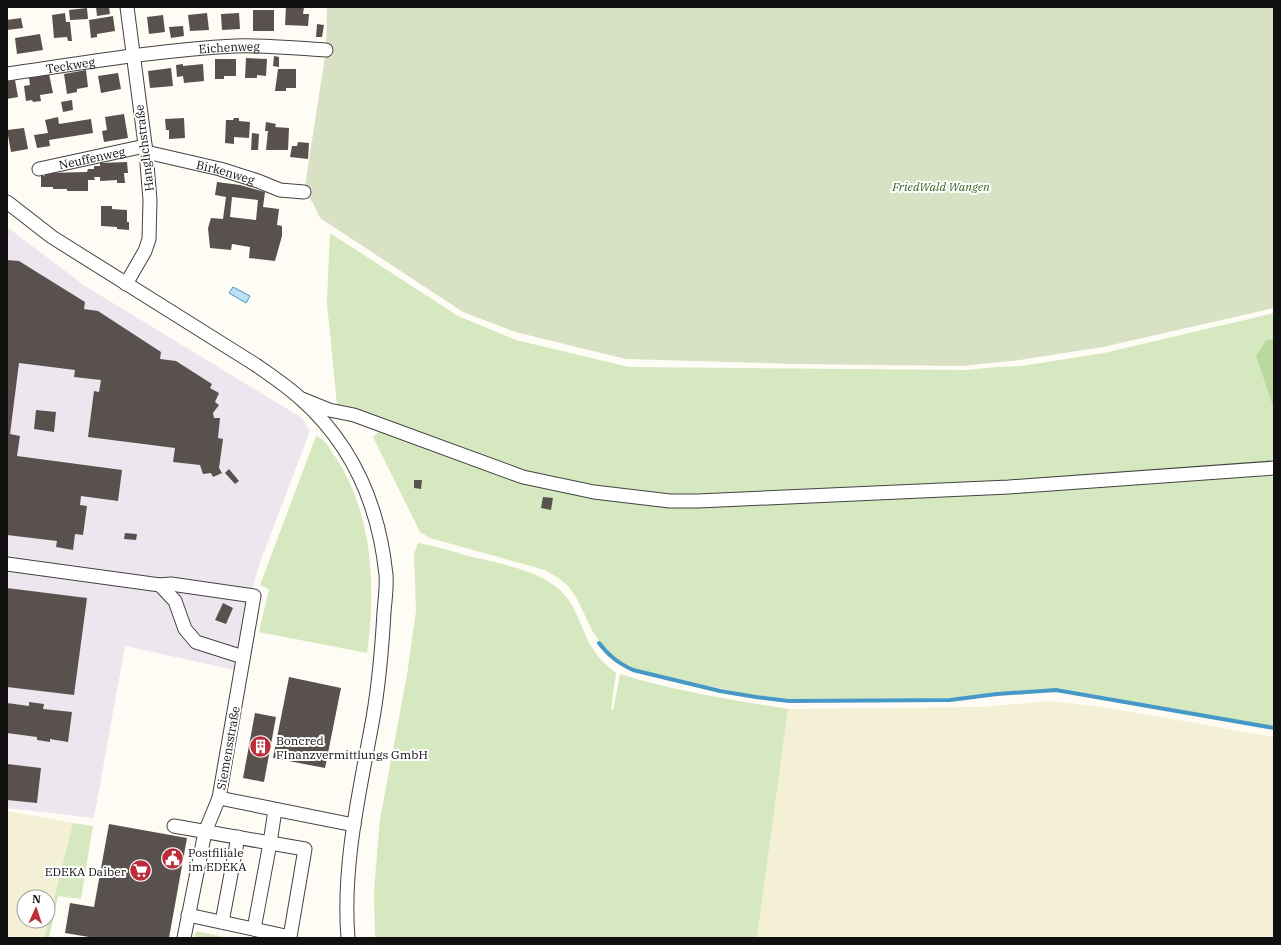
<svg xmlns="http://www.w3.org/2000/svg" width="1281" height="945" viewBox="0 0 1281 945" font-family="'IBM Plex Serif',serif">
<rect width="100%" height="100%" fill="#fefcf4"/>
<path fill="#ede6ee" d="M7 227 85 286 302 418 310 431 259 565 252 589 239 671 125 646 94 818 7 808Z"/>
<g fill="#f4f0d5" fill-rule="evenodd">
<path d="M1050 701 1105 707 1274 737V938H757L788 709 981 707Z"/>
<path d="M7 811 73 823 44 938H7ZM24 897H48V921H24Z"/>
</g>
<g fill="#d6e8bf">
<path d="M330 233 458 316 516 340 629 367 965 370 997 367 1022 366 1104 353 1274 313V339L1266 340 1256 356 1274 410V463L975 483 668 496 566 482 527 472 354 409 337 405 327 303Z"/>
<path d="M379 431 531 484 666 504 1274 472V727L1058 688 1004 692 950 698 789 699 754 695 663 677 632 668 609 655 593 632 576 597 569 587 560 579 545 570 430 538 420 532 373 437Z"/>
<path d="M316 436C326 439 330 450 336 458 373 514 376 589 367 653L259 632 269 589 260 585Z"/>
<path d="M418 543C435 546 452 551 468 556 498 563 548 571 567 598 579 613 582 633 593 649 599 659 607 666 616 673L611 709 613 711 620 674C675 691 732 700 788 709L757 938H375L374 890 380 819 407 675 416 611 414 554Z"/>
<path d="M73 823 93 826 81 899 58 896 49 938H44Z"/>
<path d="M196 931 229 938H194Z"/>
</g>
<path fill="#bbd89f" d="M1274 339V410L1256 356 1266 340Z"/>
<path fill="#d9e1c5" d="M327 7H1274V308L1103 347 1020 360 962 366 794 364 626 359 515 332 463 312 320 218 313 203 304 192 326 50Z"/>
<path fill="#bbe1f3" stroke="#4698c7" d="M233 287 250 296 246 303 229 293Z"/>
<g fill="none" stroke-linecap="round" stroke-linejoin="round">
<path stroke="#4698c7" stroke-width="4" d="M599 643C609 656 618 663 633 670L720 691 756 697 789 701 950 700 997 694 1056 690 1274 728"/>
</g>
<g fill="#59514d" fill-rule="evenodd">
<path d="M96 7H109L110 14 97 16Z"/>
<path d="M286 7H304L303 14H309L308 26 285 25Z"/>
<path d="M87 8 88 19 70 20 69 10Z"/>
<rect x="253" y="10" width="21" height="21"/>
<path d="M65 13 66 22H70L72 41H68L67 37 54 38 52 15Z"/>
<path d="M207 13 209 30 190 31 188 15Z"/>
<path d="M239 13 240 29 222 30 221 14Z"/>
<path d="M163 15 165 32 149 34 147 17Z"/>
<path d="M113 16 115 31 97 34V37L91 38 89 20Z"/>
<path d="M21 18 23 28 7 30V20Z"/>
<path d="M317 24 324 25 322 37H316Z"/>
<path d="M183 26 184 36 171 38 169 27Z"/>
<path d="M40 34 43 50 17 54 15 38Z"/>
<path d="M274 56 279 57V67L273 66Z"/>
<path d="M246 58 267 59 266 76 257 75V78H245Z"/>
<path d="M215 59H236V76H224V79H215Z"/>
<path d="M183 64V66L203 64 204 81 184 83 183 76 177 77 176 65Z"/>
<path d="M171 68 173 86 150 88 148 71Z"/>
<path d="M278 69H296V88H286V91H275Z"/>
<path d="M86 70 88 87 77 89V92L67 94 64 74Z"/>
<path d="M118 73 121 89 101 93 98 76Z"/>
<path d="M49 74 53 93 40 95 41 101 33 102 32 100 26 101 24 86 30 85 29 78Z"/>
<path d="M15 80 18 97 7 99V81Z"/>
<path d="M72 100 73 110 63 112 61 102Z"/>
<path d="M124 114 128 138 104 142 102 131 107 130 105 117Z"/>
<path d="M58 117 59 124 91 119 93 133 49 140 50 146 37 148 34 135 48 133 45 120Z"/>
<path d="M184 118 185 138 169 139V130H166L165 119Z"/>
<path d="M234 118H239V121L250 122 249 138 234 137V144L225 143 226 120H233Z"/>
<path d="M266 122 276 124 275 127 289 128 288 150H266L268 131H265Z"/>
<path d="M24 128 28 149 11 152 7 130Z"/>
<path d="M252 133 259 134 258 150H251Z"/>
<path d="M298 142 309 143 308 159 290 157 292 146H297Z"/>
<path d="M127 162 128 173H124L125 183H117V180L100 181V177H94L95 180H88V191H67V189H53V187H41V176H45V173L87 172 88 169H94V166H100V163Z"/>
<path d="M217 182 240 185 265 192 263 207 279 209 277 225 282 226V236L275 261 249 258 250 247 232 244 231 250 210 248 208 228 211 218 223 219 226 197 215 195ZM232 197 258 200 256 220 230 217Z"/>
<path d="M101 206H112V209L127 210V222H129V230L117 229V227L101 226Z"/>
<path d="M7 260 19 261 85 302 84 309 98 311 161 352 160 359 176 361 212 384 210 388 219 393 215 402 219 405 213 413 214 418H220L218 438 223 439 219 468 222 473 213 477 211 473 203 474 200 465 173 462 175 448 88 437 94 391 99 392 101 380 74 377 75 370 19 363 10 434 20 436 17 456 122 470 118 501 81 496 80 505 87 506 83 535 75 534 73 550 56 547 57 541 7 535Z"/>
<path d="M36 410 56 412 54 432 34 429Z"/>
<path d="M229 469 239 481 235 484 225 473Z"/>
<path d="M414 480H422L421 489 414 488Z"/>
<path d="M543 497 553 498 551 510 541 508Z"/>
<path d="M125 533 137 534 136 540 124 539Z"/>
<path d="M7 588 87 598 74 695 7 687Z"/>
<path d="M223 603 233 608 226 624 215 620Z"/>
<path d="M289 677 341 688 325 768 273 758Z"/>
<path d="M29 702 44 704 43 709 72 712 68 742 50 739V742L37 740V737L7 733V703L29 706Z"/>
<path d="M255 713 276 717 264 782 243 778Z"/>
<path d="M7 764 41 768 37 803 7 800Z"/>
<path d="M109 824 187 838 169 938H95L65 933 70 903 94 907Z"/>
</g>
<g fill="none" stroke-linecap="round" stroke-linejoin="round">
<defs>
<g id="minor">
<path id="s1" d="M7 74C83 63 159 50 235 46 265 45 296 48 326 50"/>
<path id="s2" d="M146 152 220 169 258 181 280 190 304 192"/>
<path id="s3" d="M39 169 145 146"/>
<path d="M7 202 52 237 256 365C272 376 287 386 301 399 353 445 379 507 386 575 387 587 385 600 384 612 382 648 379 683 373 718 360 790 342 865 348 938"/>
<path d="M126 284 145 251 149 239 150 200 146 152 127 7"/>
<path d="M302 399 329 410 354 415 523 477 594 492 670 501H698L1009 487 1274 468"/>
<path d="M7 564 160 585 171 584 254 596 219 798 354 825"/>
<path d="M160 585 175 601 185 629 196 642 243 657"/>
<path d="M174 826 270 843 254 929"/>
<path d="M188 915 290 937 305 849 270 843 275 810"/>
<path d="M222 922 238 837"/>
<path d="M184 938 205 832 219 798"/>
</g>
</defs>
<use href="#minor" stroke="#434343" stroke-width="15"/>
<use href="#minor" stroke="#fff" stroke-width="13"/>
</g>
<defs>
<symbol id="building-disc" viewBox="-11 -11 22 22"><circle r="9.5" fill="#ba2e3a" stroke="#fff"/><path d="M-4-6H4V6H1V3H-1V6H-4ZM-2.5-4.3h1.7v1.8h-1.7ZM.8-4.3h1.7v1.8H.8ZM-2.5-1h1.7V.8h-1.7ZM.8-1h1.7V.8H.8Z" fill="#fff"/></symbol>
<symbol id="civic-disc" viewBox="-11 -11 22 22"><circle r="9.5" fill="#ba2e3a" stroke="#fff"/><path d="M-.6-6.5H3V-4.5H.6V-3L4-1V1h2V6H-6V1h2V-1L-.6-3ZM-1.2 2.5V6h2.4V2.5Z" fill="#fff"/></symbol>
<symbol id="supermarket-disc" viewBox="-11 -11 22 22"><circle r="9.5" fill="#ba2e3a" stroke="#fff"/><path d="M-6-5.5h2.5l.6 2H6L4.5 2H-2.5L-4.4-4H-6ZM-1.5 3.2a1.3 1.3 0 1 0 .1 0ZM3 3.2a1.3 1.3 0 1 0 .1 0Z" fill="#fff"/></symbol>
</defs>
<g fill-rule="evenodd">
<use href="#building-disc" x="248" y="734" width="25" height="25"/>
<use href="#civic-disc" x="160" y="846" width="25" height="25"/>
<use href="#supermarket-disc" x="128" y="858" width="25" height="25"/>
</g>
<g text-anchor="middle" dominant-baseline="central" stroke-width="4" stroke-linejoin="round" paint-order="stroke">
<g font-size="12" fill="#101010" stroke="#fff">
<text stroke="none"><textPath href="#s1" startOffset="224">Eichenweg</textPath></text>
<text stroke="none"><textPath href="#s1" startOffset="64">Teckweg</textPath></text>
<text transform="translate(144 148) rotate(-97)">Hanglichstraße</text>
<text stroke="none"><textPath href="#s3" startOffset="54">Neuffenweg</textPath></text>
<text stroke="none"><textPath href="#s2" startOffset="82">Birkenweg</textPath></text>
<text transform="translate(228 748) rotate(-80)">Siemensstraße</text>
</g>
<g font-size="12" font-style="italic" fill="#336623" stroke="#fff">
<text x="941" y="186">FriedWald Wangen</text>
</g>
<g font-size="12" fill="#101010" stroke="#fff" text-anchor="start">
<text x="276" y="740">Boncred<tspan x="276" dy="14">FInanzvermittlungs GmbH</tspan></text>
<text x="188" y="852">Postfiliale<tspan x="188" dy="14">im EDEKA</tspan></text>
<text x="126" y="871" text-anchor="end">EDEKA Daiber</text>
</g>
</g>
<rect width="1281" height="945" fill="none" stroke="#101010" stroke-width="16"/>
<g transform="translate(36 909) rotate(3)"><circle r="19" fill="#ffffff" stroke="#9f9f9f"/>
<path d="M0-3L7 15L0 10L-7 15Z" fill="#ba2e3a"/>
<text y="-6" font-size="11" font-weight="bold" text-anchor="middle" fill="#101010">N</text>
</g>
</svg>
